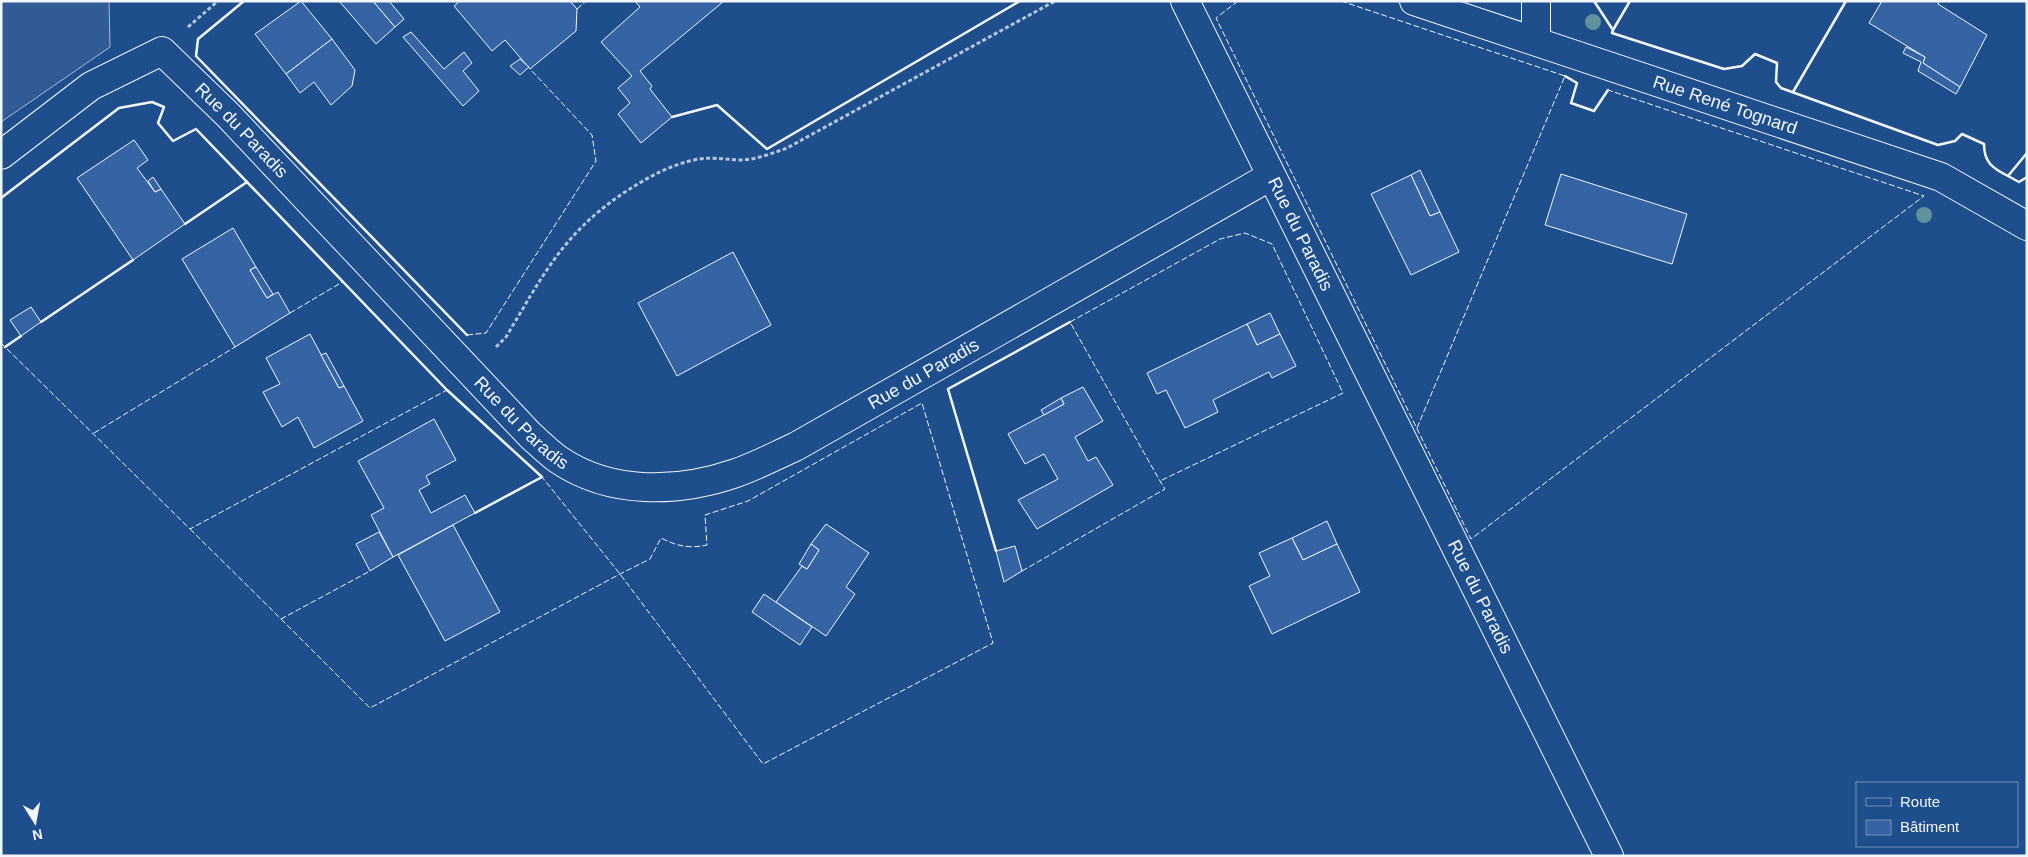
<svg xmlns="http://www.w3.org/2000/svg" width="2028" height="857" viewBox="0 0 2028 857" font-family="Helvetica,sans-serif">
<rect width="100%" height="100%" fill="#1f4e8c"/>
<path fill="#305b95" stroke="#a8bbd7" d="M1 1H109L110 47 1 122Z"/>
<g fill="#3563a3" stroke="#f2f6ff">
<path d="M301 1 332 39 286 74 255 34Z"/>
<path d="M339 1H373L395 27 376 44Z"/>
<path d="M373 1H389L404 19 395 27Z"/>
<path d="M460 1H570L577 9 576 31 530 69 505 40 492 51 454 6Z"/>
<path d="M635 1H724L640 71 652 86 650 89 672 117 641 143 618 114 630 103 618 88 632 76 601 42 640 7Z"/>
<path d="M1882 1H1939L1938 4 1987 35 1960 87 1923 63 1925 57 1869 23Z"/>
<path d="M411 32 444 69 464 52 472 63 463 71 479 91 463 106 403 37Z"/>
<path d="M332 39 355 70 352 86 331 105 314 82 300 93 286 74Z"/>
<path d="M1906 47 1925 57 1923 63 1960 87 1956 94 1918 71 1921 62 1903 53Z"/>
<path d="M520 59 529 67 520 75 510 66Z"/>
<path d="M134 140 148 160 137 168 155 192 161 189 185 224 133 260 77 178Z"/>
<path d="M1420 170 1440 212 1430 216 1411 175Z"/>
<path d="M1561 174 1687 214 1672 264 1545 225Z"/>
<path d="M1411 175 1430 216 1440 212 1459 252 1411 275 1371 194Z"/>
<path d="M153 177 161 189 155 192 148 181Z"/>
<path d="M233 228 256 267 250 270 267 298 278 292 290 313 235 347 182 259Z"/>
<path d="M733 252 771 325 677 376 638 303Z"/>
<path d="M256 267 273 294 267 298 250 270Z"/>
<path d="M31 307 41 322 21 336 10 320Z"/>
<path d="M1270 313 1280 334 1257 345 1247 324Z"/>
<path d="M1247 324 1257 345 1280 334 1296 366 1272 378 1269 372 1213 400 1218 412 1185 428 1166 390 1157 394 1147 373Z"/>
<path d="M310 334 339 388 344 386 363 421 314 448 298 417 282 427 263 392 280 384 266 358Z"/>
<path d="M326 353 344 386 339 388 321 355Z"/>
<path d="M1083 387 1103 421 1075 437 1088 461 1096 457 1113 485 1037 529 1018 500 1058 479 1044 454 1025 464 1008 434 1064 404 1061 398Z"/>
<path d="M1061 398 1064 404 1044 415 1041 410Z"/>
<path d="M434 419 456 460 426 476 430 484 419 490 431 513 465 495 475 513 393 557 371 515 384 508 358 461Z"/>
<path d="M1327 521 1337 544 1303 560 1292 538Z"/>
<path d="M826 524 869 553 846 587 855 594 826 636 776 602 802 566 807 569 819 550 811 544Z"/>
<path d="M453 525 500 612 445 641 398 555Z"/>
<path d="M379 532 393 557 370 571 356 544Z"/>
<path d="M1292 538 1303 560 1337 544 1360 592 1272 634 1249 586 1270 576 1259 553Z"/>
<path d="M811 544 819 550 807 569 799 564Z"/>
<path d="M1015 546 1022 571 1004 582 996 551Z"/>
<path d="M764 594 812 627 800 645 752 612Z"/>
</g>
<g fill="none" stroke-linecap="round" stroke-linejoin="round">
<defs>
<g id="street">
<path id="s1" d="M1185 1 1609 856"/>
<path id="s2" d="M1414 1 1941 177 2027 226"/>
<path d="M1536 1V40"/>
<path id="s3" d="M1 155 91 86 162 51 228 115 530 435C539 443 549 453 559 460 611 495 678 493 736 473 756 466 775 456 795 447L1271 176"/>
</g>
</defs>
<use href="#street" stroke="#f2f6ff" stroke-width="30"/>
<g stroke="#b3c4dc" stroke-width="3" stroke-dasharray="4 2.5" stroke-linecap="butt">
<path d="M188 27 218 1"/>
<path d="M496 347 506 337C542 277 562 235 622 194 645 179 667 166 694 160 710 156 726 160 743 160 758 159 773 153 787 148L1055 1"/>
</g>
<use href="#street" stroke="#1f4e8c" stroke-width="28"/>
<g stroke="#f2f6ff" stroke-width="1" stroke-dasharray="6 2.5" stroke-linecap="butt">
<path d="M1238 1 1216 18 1471 539 1924 196 1608 90"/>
<path d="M1341 1 1565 76 1417 428"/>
<path d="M577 9 586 1"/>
<path d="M290 313 344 281"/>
<path d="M467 335 486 333 596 161 592 135 530 69"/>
<path d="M1 343 190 529 447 390"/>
<path d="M94 433 235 347"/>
<path d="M190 529 281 619 370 571"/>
<path d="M1022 571 1165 489 1160 481 1070 322 1220 239 1245 233 1272 244 1343 393 1160 481"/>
<path d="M281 619 370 708 620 574 650 559 661 538C677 546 689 549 707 545L705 515 748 501 922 403 993 643 763 764 620 574 542 477"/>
</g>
<g stroke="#f2f6ff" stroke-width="2.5">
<path d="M244 1 198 39 196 56 467 335"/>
<path d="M1594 1 1613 30 1612 33 1724 69 1742 66 1755 54 1777 63 1776 82 1781 88 1938 145 1955 141 1962 134 1984 144C1984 162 1992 168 2008 176L2027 153"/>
<path d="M1613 30 1630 1"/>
<path d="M1565 76 1577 83 1571 103 1594 111 1608 90"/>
<path d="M1793 92 1846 1"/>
<path d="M672 117 717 105 767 149 1020 1"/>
<path d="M2008 176 2019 182 2027 177"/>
<path d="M1 198 119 108 152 102 164 107 158 123 173 141 196 129 447 390 542 477 475 513"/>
<path d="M185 224 247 182"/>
<path d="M41 322 133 260"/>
<path d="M5 347 21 336"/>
<path d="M996 551 948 389 1070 322"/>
</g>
</g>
<g fill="#61919a">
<circle cx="1593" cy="22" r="8"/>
<circle cx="1924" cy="215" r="8"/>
</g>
<g text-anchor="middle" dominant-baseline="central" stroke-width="4" stroke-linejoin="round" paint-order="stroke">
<g font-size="18" fill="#f2f6ff" stroke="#1f4e8c">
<text stroke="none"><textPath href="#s2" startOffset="328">Rue René Tognard</textPath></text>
<text stroke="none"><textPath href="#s3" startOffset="305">Rue du Paradis</textPath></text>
<text stroke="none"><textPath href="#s1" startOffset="260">Rue du Paradis</textPath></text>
<text stroke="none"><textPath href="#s3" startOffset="1159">Rue du Paradis</textPath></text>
<text stroke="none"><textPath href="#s3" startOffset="710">Rue du Paradis</textPath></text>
<text stroke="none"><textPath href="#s1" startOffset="665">Rue du Paradis</textPath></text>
</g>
</g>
<rect width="2028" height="857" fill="none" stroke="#f2f6ff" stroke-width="5"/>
<rect x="1856" y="782" width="162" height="65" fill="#1f4e8c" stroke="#7391ba"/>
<rect x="1866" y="798" width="25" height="8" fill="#1f4e8c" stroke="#7391ba"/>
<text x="1900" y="807" font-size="15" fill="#f2f6ff">Route</text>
<rect x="1866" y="820" width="25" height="15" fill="#3563a3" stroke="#7391ba"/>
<text x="1900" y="832" font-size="15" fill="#f2f6ff">Bâtiment</text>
<g transform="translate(35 822) rotate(169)" stroke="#1f4e8c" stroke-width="4" paint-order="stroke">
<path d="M0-4L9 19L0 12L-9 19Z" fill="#f2f6ff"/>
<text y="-8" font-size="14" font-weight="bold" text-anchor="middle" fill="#f2f6ff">N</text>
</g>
</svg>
